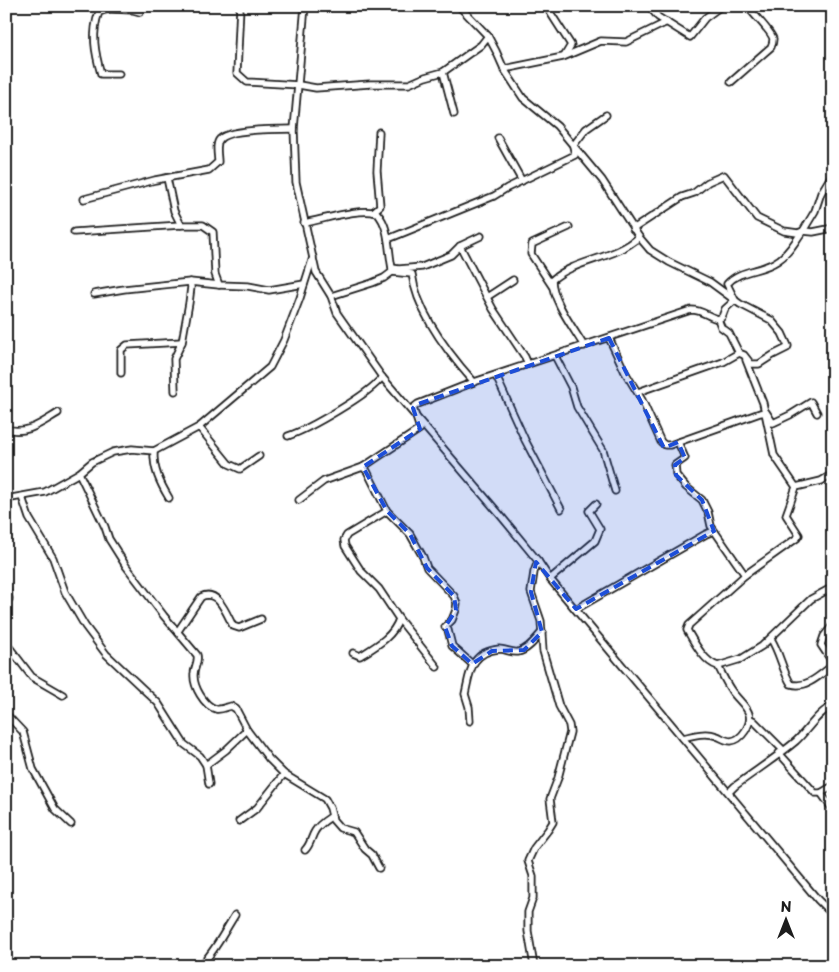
<svg xmlns="http://www.w3.org/2000/svg" width="839" height="972" viewBox="0 0 839 972" font-family="'Playpen Sans',sans-serif">
<rect width="100%" height="100%" fill="#fff"/>
<filter id="ink" filterUnits="userSpaceOnUse"><feTurbulence type="fractalNoise" baseFrequency=".02" numOctaves="2"/><feDisplacementMap in="SourceGraphic" scale="10" xChannelSelector="R" yChannelSelector="G"/><feConvolveMatrix kernelMatrix="1 2 1 2 8 2 1 2 1" color-interpolation-filters="sRGB"/></filter>
<g filter="url(#ink)">
<g fill="none" stroke-linecap="round" stroke-linejoin="round">
<defs>
<g id="minor">
<path d="M110 6 109 9 99 12C91 33 95 53 101 74H119"/>
<path d="M240 6 237 73 247 82 299 85 316 88 370 84H409L425 77 443 72 481 45 488 36"/>
<path d="M305 6 294 129 296 182 316 272 331 296 337 313 382 377 501 516 538 561 550 579 818 900 833 915"/>
<path d="M459 6 488 36 496 51 504 69 523 98 557 126 602 180 639 237 650 250 669 262 710 282 740 304 771 320 782 333 788 346 787 348 773 355 759 364H751L744 355 739 353 729 333 721 327 718 319"/>
<path d="M546 6 571 45 565 55"/>
<path d="M649 6 658 17 690 37 705 18 721 6"/>
<path d="M109 9 133 10 140 12"/>
<path d="M504 69 563 57 601 41 626 42 667 22"/>
<path d="M443 72 454 114"/>
<path d="M731 82 771 47C772 45 773 42 773 39 772 32 752 13 747 6"/>
<path d="M498 138 522 181"/>
<path d="M167 178 174 211 181 225"/>
<path d="M84 199 155 180 209 170 218 162C218 155 215 144 220 139 229 129 280 129 294 129"/>
<path d="M373 212 380 206 377 171 379 132"/>
<path d="M304 223C322 220 361 207 377 213 390 227 388 250 392 268"/>
<path d="M633 229 682 197 694 193 708 182 724 175 757 218 784 231 798 233 803 231 815 211 821 193 833 173"/>
<path d="M74 232 181 225H203L213 232 215 274 219 285"/>
<path d="M388 239 494 196 507 188 575 155 573 146 586 129 606 115"/>
<path d="M460 246 493 309 525 357 528 364"/>
<path d="M392 272 412 274C417 312 449 354 474 382"/>
<path d="M552 286 531 254 532 244 569 227"/>
<path d="M94 294 124 289 190 282 219 285 248 286 269 290 304 284"/>
<path d="M331 296 372 283 384 278 392 272V268L399 269 422 267 451 255 460 246 481 236"/>
<path d="M487 297 513 280"/>
<path d="M734 298 727 284C740 269 761 272 777 261 789 254 795 241 803 231L813 232 833 228"/>
<path d="M718 319 722 317 725 309 735 300"/>
<path d="M609 338 625 372 642 400 661 442 665 445H670L760 413 766 412 773 423 790 415 811 402 817 413"/>
<path d="M584 346C574 329 552 300 552 280 576 259 614 260 639 237"/>
<path d="M555 356 571 387 577 407 603 450 615 491"/>
<path d="M746 360 763 403 774 455 796 487"/>
<path d="M6 372H8"/>
<path d="M121 373V350L127 345 182 342"/>
<path d="M496 376 525 440 561 509"/>
<path d="M175 391 174 359 182 342 189 303 191 287 190 282"/>
<path d="M638 392 723 362 739 353"/>
<path d="M199 427 229 464 240 469 259 456"/>
<path d="M6 429C27 435 41 423 58 413"/>
<path d="M288 436C309 429 370 394 382 377"/>
<path d="M678 442 685 458 675 465 676 475 686 487 702 500 708 512 711 526 745 575"/>
<path d="M154 451C153 469 160 483 169 498"/>
<path d="M363 467 367 471 387 511 410 534 423 557 427 568 454 596 457 603 456 610 452 620 445 627 448 630 452 646 472 664"/>
<path d="M79 473 105 527 109 539 126 566 164 616 197 655C199 662 194 667 194 674 193 686 204 706 216 709 221 710 227 707 231 706L236 709 247 730 269 759 284 774 325 799 330 808 333 820 340 828 354 832 365 849 372 855 379 868"/>
<path d="M796 487 821 481 833 474"/>
<path d="M22 497 29 518 53 558 65 592 85 626 106 654 158 703 184 744 200 756 206 765 209 784"/>
<path d="M6 499 45 492 79 473 92 462 113 452 132 449 154 451 199 427 270 367 284 340 300 298 313 257"/>
<path d="M299 500 324 481 363 467 420 429 413 408 418 404 474 382 691 310C703 310 708 317 718 319"/>
<path d="M550 579 595 541 600 529 589 511 596 504"/>
<path d="M6 584 9 599 6 601"/>
<path d="M576 609 706 534 714 531"/>
<path d="M399 619 437 667"/>
<path d="M833 625 824 636 821 645 833 663"/>
<path d="M178 631 201 597C218 588 227 615 233 626L239 628 261 619"/>
<path d="M771 639C780 653 782 670 791 684 807 689 821 674 833 665"/>
<path d="M6 643 32 677 63 695"/>
<path d="M353 653 360 656C376 646 393 637 399 619L379 589 361 571 345 546 344 540 347 535 387 511"/>
<path d="M718 666 741 659 762 646 811 599 833 587"/>
<path d="M6 714 23 732 33 769 55 809 71 824"/>
<path d="M750 719 753 720 783 750"/>
<path d="M470 721 469 707 465 694C470 673 470 652 499 649 505 649 512 653 518 652 528 650 536 639 542 632"/>
<path d="M683 738C694 735 706 732 717 736 722 738 726 741 731 741 742 740 752 724 749 714 747 706 736 698 731 690 726 683 722 674 718 666 704 662 694 642 687 630L689 625 745 575 797 538 799 535 786 515 796 487"/>
<path d="M779 753 815 793H821L833 786"/>
<path d="M206 765 226 750 247 730"/>
<path d="M729 792 735 786C755 771 777 757 796 741 807 731 820 710 833 706"/>
<path d="M821 793 833 810"/>
<path d="M239 821 257 808 284 774"/>
<path d="M305 850C311 844 311 837 315 831 319 824 326 820 332 816"/>
<path d="M200 966C214 953 224 932 235 915"/>
<path d="M534 966 528 931V912L533 898V876L528 861 534 848 548 830 553 822 550 799 558 778 570 732 569 725 559 706 543 651 541 621 531 592 534 572 538 561"/>
</g>
</defs>
<use href="#minor" stroke="#1c1c1c" stroke-width="9"/>
<use href="#minor" stroke="#fff" stroke-width="5.5"/>
</g>
</g>
<path fill="#1d4ed8" fill-opacity="0.2" stroke="#1d4ed8" stroke-width="4" stroke-dasharray="10 6" stroke-linejoin="round" d="M609 338 664 448 678 442 685 458 675 465 676 475 702 500 714 531 576 609 536 562 531 592 542 632 524 650 492 651 472 664 452 646 445 627 456 610 454 596 427 568 410 534 387 511 363 467 420 429 413 408 418 404Z"/>
<rect width="839" height="972" fill="none" stroke="#fff" stroke-width="25"/>
<rect x="12" y="12" width="814" height="947" fill="none" stroke="#1c1c1c" stroke-width="2" filter="url(#ink)"/>
<g transform="translate(786 920)" stroke="#ffffff" stroke-width="4" paint-order="stroke">
<path d="M0-4L9 19L0 12L-9 19Z" fill="#1c1c1c"/>
<text y="-8" font-size="14" font-weight="bold" text-anchor="middle" fill="#1c1c1c">N</text>
</g>
</svg>
